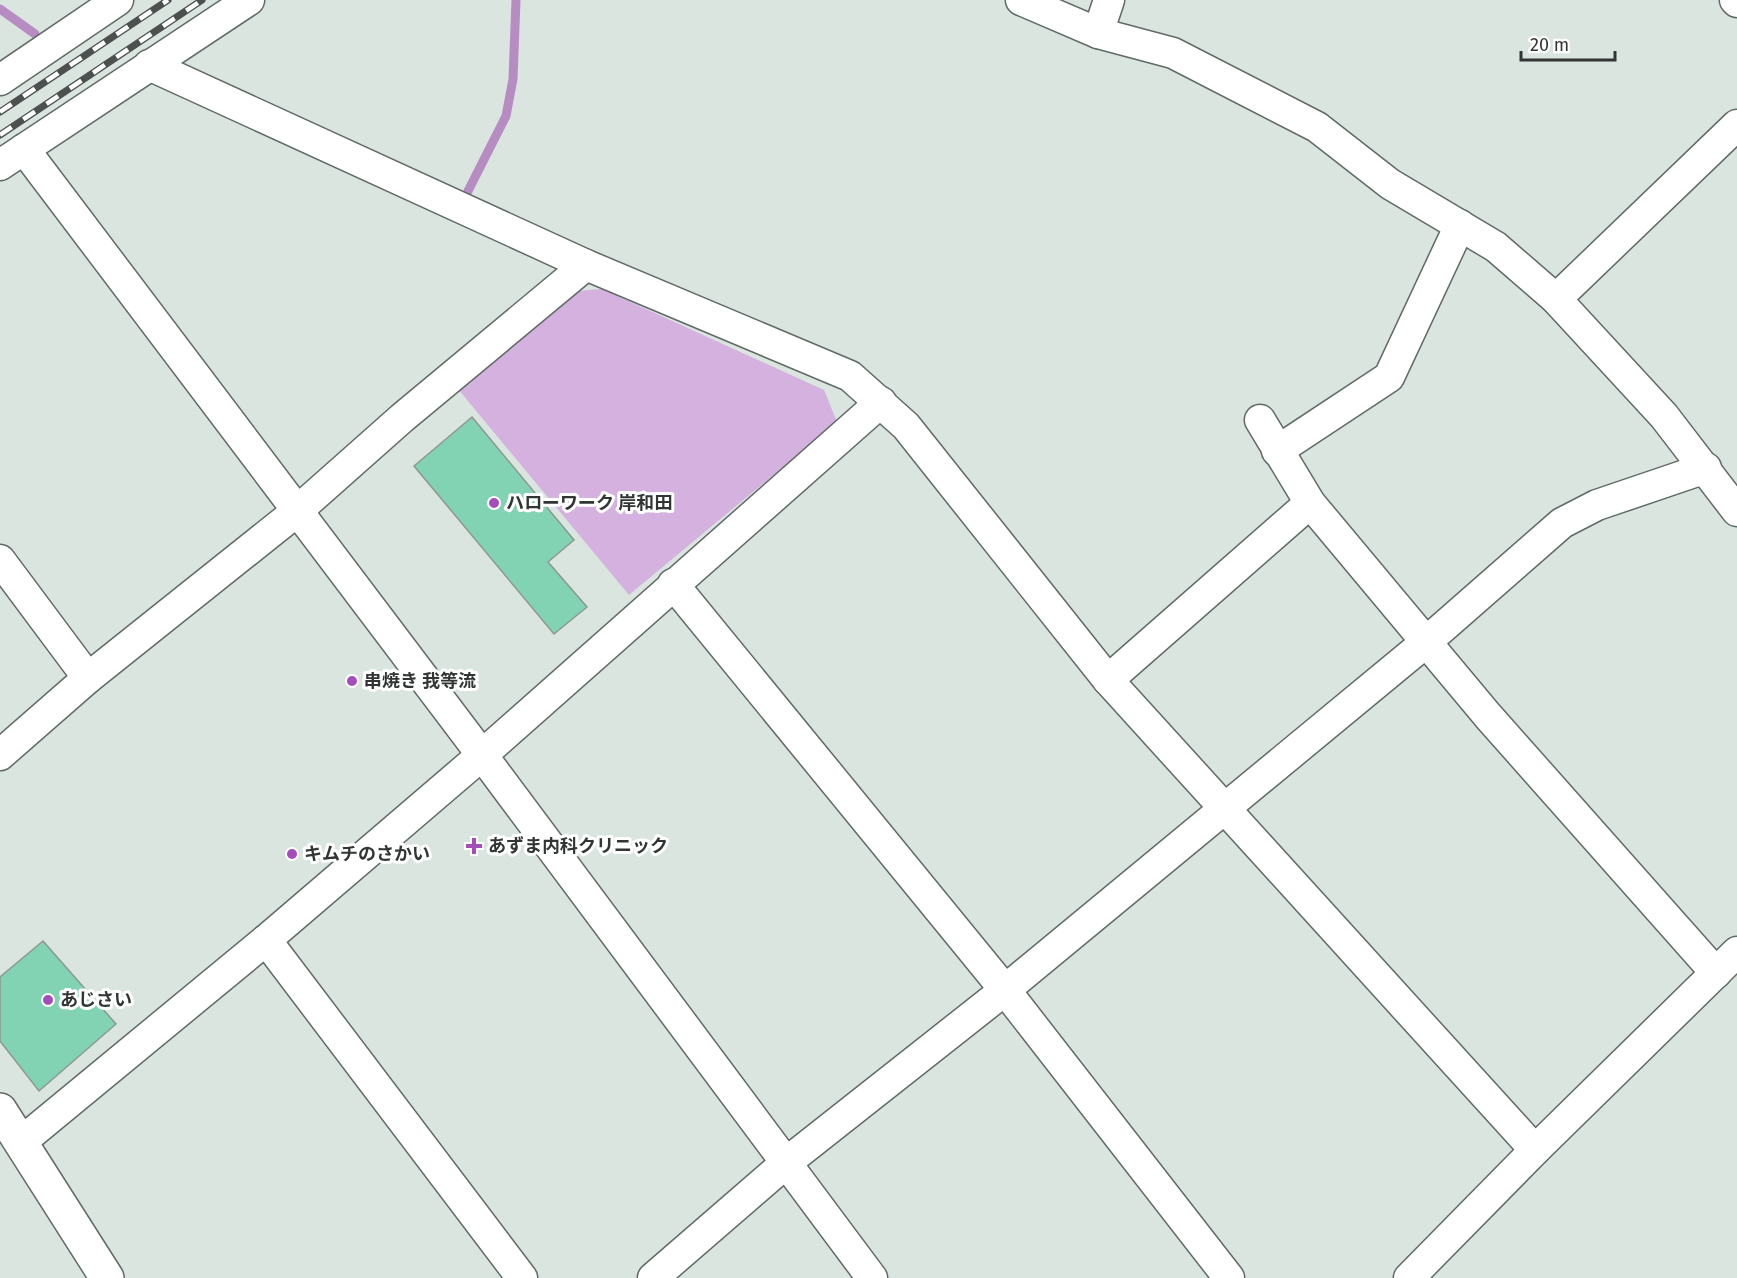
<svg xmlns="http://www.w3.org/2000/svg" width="1737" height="1278" viewBox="0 0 1737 1278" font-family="'Fira Sans','Noto Sans JP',sans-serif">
<rect width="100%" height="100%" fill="#dae5e0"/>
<path fill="#d4b1de" d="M602 289 824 390 837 422 629 595 458 389 576 291Z"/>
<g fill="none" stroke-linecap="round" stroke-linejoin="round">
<g stroke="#b78cc3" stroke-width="9">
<path d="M0 9 35 34"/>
<path d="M468 191 506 116 513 79 516 0"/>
</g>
</g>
<g fill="#81d3b3" stroke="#8d9893" stroke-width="1.5">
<path d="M472 417 574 540 548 562 587 607 554 634 414 466Z"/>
<path d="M43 941 116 1024 39 1091 0 1041V977Z"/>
</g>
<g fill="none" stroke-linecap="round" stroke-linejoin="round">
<defs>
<g id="street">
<path d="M1021 0 1098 33 1173 53 1317 127 1390 184 1496 247 1556 299 1664 416 1737 511"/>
<path d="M1735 0 1737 2"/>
<path d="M1098 33 1109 0"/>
<path d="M149 65 586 265 850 376 906 426 1108 680 1535 1150"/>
<path d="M0 80 118 0"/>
<path d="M24 149 482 755 872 1278"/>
<path d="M0 165 249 0"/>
<path d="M1556 299 1737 125"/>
<path d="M1260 420 1310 503 1488 716 1716 973"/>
<path d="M1277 451 1389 377 1460 225"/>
<path d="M0 560 88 678"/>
<path d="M673 584 1005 990 1229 1278"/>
<path d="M1108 680 1310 503"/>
<path d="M0 755 88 678 296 512 402 418 586 265"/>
<path d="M266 940 522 1278"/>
<path d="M21 1142 266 940 482 755 881 402"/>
<path d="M653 1278 787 1162 1005 990 1425 643 1562 523 1597 505 1706 468"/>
<path d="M1409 1278 1535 1150 1737 952"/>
</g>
<path id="secondary" d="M0 1110 107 1278"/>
</defs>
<use href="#street" stroke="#606a66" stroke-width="33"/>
<use href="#secondary" stroke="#606a66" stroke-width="36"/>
<use href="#street" stroke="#fff" stroke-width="30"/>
<use href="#secondary" stroke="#fff" stroke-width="33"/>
<defs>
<g id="rail">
<path d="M0 112 168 0"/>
<path d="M0 135 202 0"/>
</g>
</defs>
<use href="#rail" stroke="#4c514f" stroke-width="7"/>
<use href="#rail" stroke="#fff" stroke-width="4.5" stroke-dasharray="14" stroke-linecap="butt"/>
</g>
<g fill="#a44ebb" stroke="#fff" stroke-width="2">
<circle cx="494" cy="503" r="6"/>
<circle cx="352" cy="681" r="6"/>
<path d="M471 837h6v6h6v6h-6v6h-6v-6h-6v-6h6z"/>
<circle cx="292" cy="854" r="6"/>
<circle cx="48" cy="1000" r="6"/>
</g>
<g text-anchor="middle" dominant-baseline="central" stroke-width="6" stroke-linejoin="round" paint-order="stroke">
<g font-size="18" font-weight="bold" fill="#313534" stroke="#fff" text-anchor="start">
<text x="506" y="503">ハローワーク 岸和田</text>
<text x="364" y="681">串焼き 我等流</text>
<text x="488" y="846">あずま内科クリニック</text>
<text x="304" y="854">キムチのさかい</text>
<text x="60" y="1000">あじさい</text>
</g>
</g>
<path d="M1521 51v9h94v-9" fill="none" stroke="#313534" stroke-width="3"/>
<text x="1530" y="51" font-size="18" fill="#313534" stroke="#ffffff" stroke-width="4.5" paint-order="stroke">20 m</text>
</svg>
